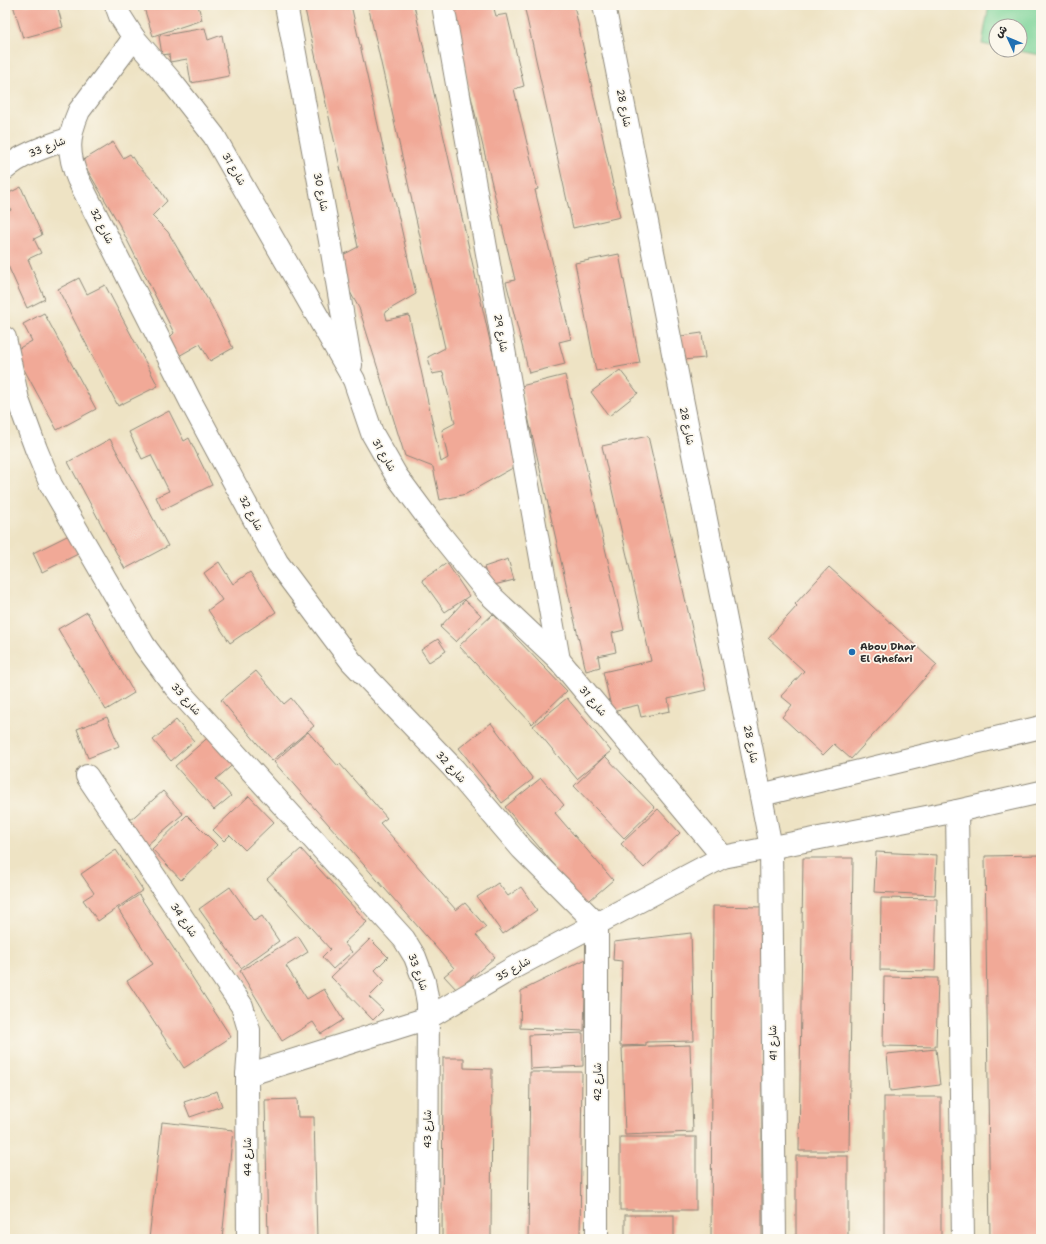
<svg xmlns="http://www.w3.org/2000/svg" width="1046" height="1244" viewBox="0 0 1046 1244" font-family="'Shantell Sans','Playpen Sans Arabic',sans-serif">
<rect width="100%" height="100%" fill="#fbf7ec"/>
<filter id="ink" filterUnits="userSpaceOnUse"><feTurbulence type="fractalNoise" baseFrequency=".025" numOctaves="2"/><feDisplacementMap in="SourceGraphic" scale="8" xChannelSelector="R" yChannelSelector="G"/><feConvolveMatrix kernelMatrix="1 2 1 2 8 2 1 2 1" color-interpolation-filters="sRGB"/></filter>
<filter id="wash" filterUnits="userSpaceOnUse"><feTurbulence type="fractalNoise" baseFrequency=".012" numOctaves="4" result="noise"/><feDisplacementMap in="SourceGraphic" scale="16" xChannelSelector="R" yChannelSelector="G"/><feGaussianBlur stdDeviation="0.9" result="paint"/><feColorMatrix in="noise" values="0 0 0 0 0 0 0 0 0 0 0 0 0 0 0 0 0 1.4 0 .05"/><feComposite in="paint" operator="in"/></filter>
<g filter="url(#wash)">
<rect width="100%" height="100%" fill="#eee3c4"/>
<path fill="#7bd499" stroke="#538062" d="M989 5H1041V55L1012 50H1020V26H996V47L982 44Z"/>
<g id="blocks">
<g fill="#f1a997">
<path d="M13 5H57L63 27 23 38Z"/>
<path d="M143 5H198L202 20 153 36Z"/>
<path d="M304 5H351L416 294 385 312 387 320 409 315 441 462 448 458 442 430 455 423 443 372 432 374 428 357 445 348 368 5H414L518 465 466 494 440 500 433 467 405 456 359 308 345 283 339 257 358 247Z"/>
<path d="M449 5H493L496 16 507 14 524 86 514 89 538 189 535 190 571 339 559 342 565 364 529 373 506 282 515 280Z"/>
<path d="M524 5H574L620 217 573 228Z"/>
<path d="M205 28 208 40 222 35 229 76 191 83 187 59 170 62 169 54 162 55 159 36Z"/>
<path d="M113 142 123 158 130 154 136 163 156 184 167 201 152 216 168 232 211 305 233 348 210 361 200 344 177 357 167 340 174 333 119 224 82 161Z"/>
<path d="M21 187 42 235 34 239 41 253 28 259 45 299 27 308 5 259V213L11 210 5 198V195Z"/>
<path d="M619 254 640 363 596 371 575 263Z"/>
<path d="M79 278 87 294 105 285 158 386 118 406 58 289Z"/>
<path d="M44 313 96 409 57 430 14 351 32 341 23 324Z"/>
<path d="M702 333 705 358 683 360 681 336Z"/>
<path d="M620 370 638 393 609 416 591 392Z"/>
<path d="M565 375 624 630 612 633 616 652 598 656 600 667 586 671 521 386Z"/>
<path d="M169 411 184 441 189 438 212 485 162 510 156 497 169 491 151 455 142 459 129 432Z"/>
<path d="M648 436 706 690 668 699 670 711 641 717 638 705 612 711 603 672 651 661 602 446Z"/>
<path d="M110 439 168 546 125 569 68 462Z"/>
<path d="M69 535 78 554 42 572 33 553Z"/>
<path d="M508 559 514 580 490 586 484 567Z"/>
<path d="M219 562 233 584 250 572 276 612 230 643 208 610 222 600 204 573Z"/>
<path d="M447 563 469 596 445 612 422 580Z"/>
<path d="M829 567 937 665 851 759 834 744 823 755 782 717 792 705 781 696 804 671 768 638 797 606 795 604Z"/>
<path d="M465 600 481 615 456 642 440 627Z"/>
<path d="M87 612 134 693 106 710 58 629Z"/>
<path d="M493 614 567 691 532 724 459 646Z"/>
<path d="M438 639 446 651 429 662 421 650Z"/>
<path d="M256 671 284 704 291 698 314 726 272 761 221 700Z"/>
<path d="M567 698 611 751 577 779 533 726Z"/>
<path d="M107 717 119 746 88 758 77 729Z"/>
<path d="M176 720 194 741 171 761 153 740Z"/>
<path d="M491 723 533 779 502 803 459 748Z"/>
<path d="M308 732 338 766 340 764 387 818 380 823 456 910 465 903 486 927 476 935 495 957 457 990 444 976 454 968 274 762Z"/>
<path d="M212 734 236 762 216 779 231 796 214 810 175 766Z"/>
<path d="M605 756 655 808 624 838 574 786Z"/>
<path d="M541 778 564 805 555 813 613 880 583 906 553 871 557 868 505 807Z"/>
<path d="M163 791 183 814 147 845 127 823Z"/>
<path d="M249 796 274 822 245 850 230 835 224 841 213 830Z"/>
<path d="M658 809 680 833 644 868 621 844Z"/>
<path d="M187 815 217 845 181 880 152 849Z"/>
<path d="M301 849 367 922 344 943 352 952 333 969 322 957 330 949 267 879Z"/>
<path d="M116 850 143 890 98 921 83 900 94 893 81 874Z"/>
<path d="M876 852 937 855 935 895 874 892Z"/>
<path d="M1041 855V1239H990L985 856Z"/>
<path d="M803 858H853L849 1151H799Z"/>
<path d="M498 883 508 896 521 887 537 910 503 934 477 897Z"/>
<path d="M230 887 254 921 262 916 279 941 241 968 199 909Z"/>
<path d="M139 895 231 1037 184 1068 127 981 153 964 118 909Z"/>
<path d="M881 898 937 899 935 971 880 970Z"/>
<path d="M713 906 762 907V1239H711Z"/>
<path d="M691 933 694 1041 646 1042V1045L620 1046 622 961 613 960 614 942Z"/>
<path d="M298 936 308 952 286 966 307 999 324 989 343 1020 321 1034 313 1022 282 1041 240 971Z"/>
<path d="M370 939 388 957 375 970 385 981 369 997 383 1010 373 1020 331 977Z"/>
<path d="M586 959 584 1031 520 1028 521 991Z"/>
<path d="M884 977 938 978 936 1047 883 1046Z"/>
<path d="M583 1033V1066L530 1069 529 1035Z"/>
<path d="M690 1045 693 1132 625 1135 622 1047Z"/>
<path d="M936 1049 940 1085 890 1091 887 1054Z"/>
<path d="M443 1058H464V1068L492 1069 491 1239H442Z"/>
<path d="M530 1072H582L580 1239H528Z"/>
<path d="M217 1091 222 1106 190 1117 184 1102Z"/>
<rect x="884" y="1097" width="57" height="142"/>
<path d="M297 1099 298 1117H314L317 1239H268L265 1100Z"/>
<path d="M162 1122 233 1130 222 1239H149Z"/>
<rect x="620" y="1137" width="76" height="73"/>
<rect x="796" y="1156" width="52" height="83"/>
<rect x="625" y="1215" width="49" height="24"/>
</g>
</g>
</g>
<g filter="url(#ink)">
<use href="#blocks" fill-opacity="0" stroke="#8c8778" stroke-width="1"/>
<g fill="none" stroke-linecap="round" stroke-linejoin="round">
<defs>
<g id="street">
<path d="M116 5 120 16 134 38 171 81 214 136 354 380 372 433 396 475 439 533 487 592 559 660 723 857"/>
<path d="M286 5 331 246 351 365"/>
<path d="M443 5 559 660"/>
<path d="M604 5 771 847 775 1239"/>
<path d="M134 38 79 111C68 136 67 154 78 179L191 402 277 562 351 661 453 768 522 849 597 924V1239"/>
<path d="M5 169C23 153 48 146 70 138"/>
<path d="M5 338 18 400 36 449 51 485 144 645 175 687 404 939 415 957 424 981 428 1003 427 1239"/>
<path d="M87 776 242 1006 249 1030V1047L247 1075 248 1239"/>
<path d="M761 795 1041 727"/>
<path d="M957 811 963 1239"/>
<path d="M247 1075 428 1018 513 968 723 857 957 811 1041 792"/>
</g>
</defs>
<use href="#street" stroke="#8c8778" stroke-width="24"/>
<use href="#street" stroke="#fff" stroke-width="22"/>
</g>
</g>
<circle fill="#1f6fb2" stroke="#fbf7ec" stroke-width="1.5" cx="852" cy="652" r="4"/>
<g text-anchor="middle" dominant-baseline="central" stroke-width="3.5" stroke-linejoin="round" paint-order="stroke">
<g font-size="10" fill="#2b2b2b" stroke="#fbf7ec">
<text transform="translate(624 108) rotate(79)">شارع 28</text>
<text transform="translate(47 147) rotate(-21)">شارع 33</text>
<text transform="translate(234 169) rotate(60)">شارع 31</text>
<text transform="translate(321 192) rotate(79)">شارع 30</text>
<text transform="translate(102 226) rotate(63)">شارع 32</text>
<text transform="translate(501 333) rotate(80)">شارع 29</text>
<text transform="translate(687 426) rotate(79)">شارع 28</text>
<text transform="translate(384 455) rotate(60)">شارع 31</text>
<text transform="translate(251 513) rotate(62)">شارع 32</text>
<text transform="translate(186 699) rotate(49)">شارع 33</text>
<text transform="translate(593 701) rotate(50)">شارع 31</text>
<text transform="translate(751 744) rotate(79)">شارع 28</text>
<text transform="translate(451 767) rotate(48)">شارع 32</text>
<text transform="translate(184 920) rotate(56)">شارع 34</text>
<text transform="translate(513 969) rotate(-29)">شارع 35</text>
<text transform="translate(418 972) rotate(70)">شارع 33</text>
<text transform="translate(773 1043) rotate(-91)">شارع 41</text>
<text transform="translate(597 1082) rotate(-90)">شارع 42</text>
<text transform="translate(427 1129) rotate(-90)">شارع 43</text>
<text transform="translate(247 1157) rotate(-90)">شارع 44</text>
</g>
<g font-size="10" font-weight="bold" fill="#2b2b2b" stroke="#fbf7ec" text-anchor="start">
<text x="860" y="646">Abou Dhar<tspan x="860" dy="12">El Ghefari</tspan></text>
</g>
</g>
<rect width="1046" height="1244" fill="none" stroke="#fbf7ec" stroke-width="20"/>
<g transform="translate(1008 38) rotate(314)"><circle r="19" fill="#fbf7ec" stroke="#a8a59f"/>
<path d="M0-3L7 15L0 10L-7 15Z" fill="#1f6fb2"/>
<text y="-6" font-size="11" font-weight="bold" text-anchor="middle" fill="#2b2b2b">ش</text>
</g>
</svg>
